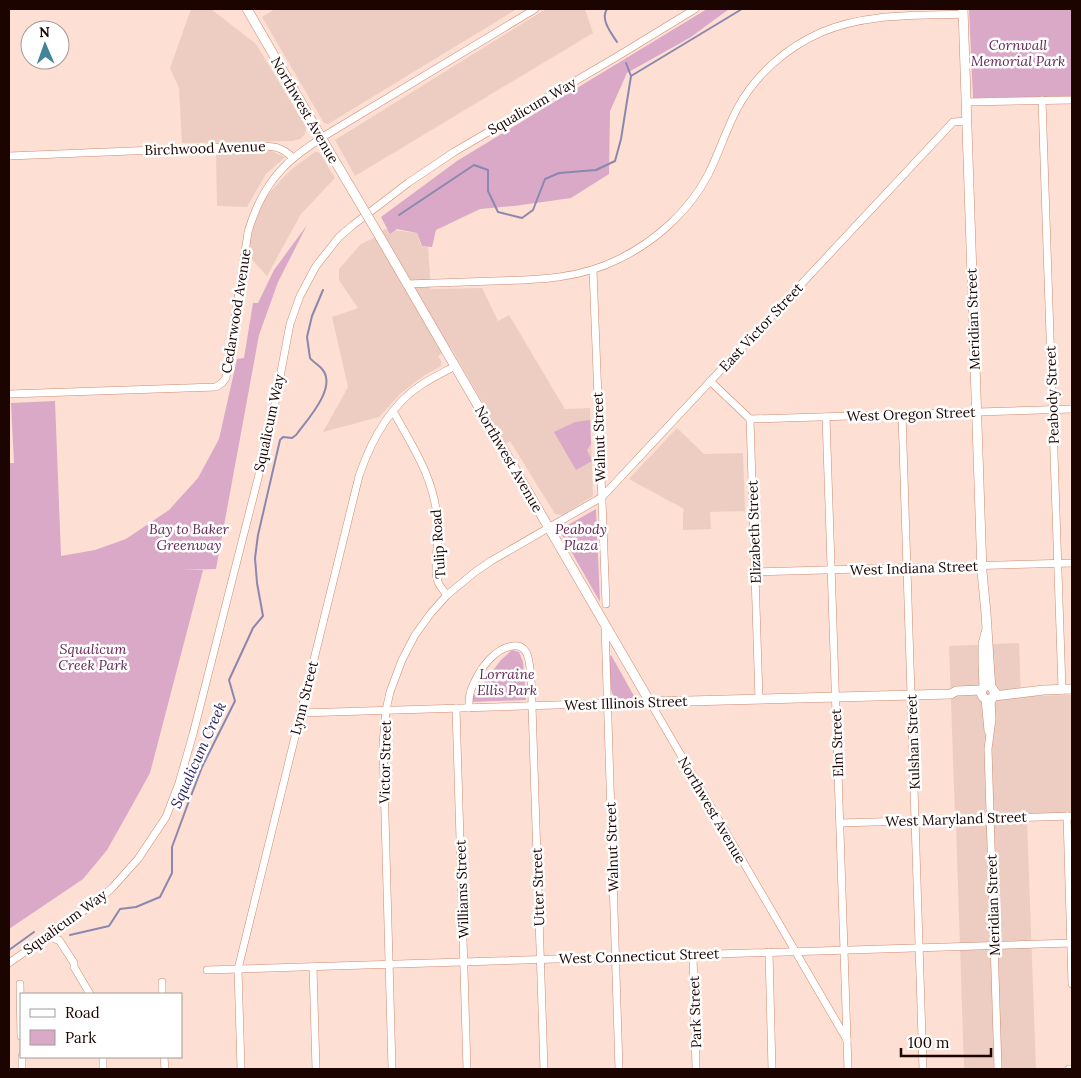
<svg xmlns="http://www.w3.org/2000/svg" width="1081" height="1078" viewBox="0 0 1081 1078" font-family="Lora,serif">
<rect width="100%" height="100%" fill="#fddfd4"/>
<g fill="#edcdc1">
<path d="M191 9H211L256 44 306 127 305 134 300 139 292 141 182 143 179 88 170 68Z"/>
<path d="M275 9H517L328 124 324 123 262 17Z"/>
<path d="M546 9H585L593 33 355 176 335 140Z"/>
<path d="M269 150 285 157 266 174 247 207 217 206 216 154Z"/>
<path d="M315 152H318L321 155 335 178 301 214 267 276 248 255 250 238 256 216 261 205 270 192 281 180 293 168Z"/>
<path d="M385 229 417 233 421 246 428 247 431 289 482 288 498 321 509 315 565 409 590 408 593 496 563 515 555 514 510 441 506 443 451 348 438 356 441 361V366L422 377 401 393 379 417 323 432 348 387 332 317 358 308 339 280V269L361 244 372 239Z"/>
<path d="M677 428 704 454 743 453 745 511 710 512 711 529 683 530V514L684 509 629 479Z"/>
<path d="M1019 643 1021 696 1072 695V813L955 816 949 646Z"/>
<path d="M1027 821 1036 1069H964L956 824Z"/>
</g>
<g fill="#d9a9c7">
<path d="M707 9H729L691 37 627 73 610 111 609 174 571 198 514 206 480 209 436 230 432 247 422 246 417 233 397 229 390 234 381 217 457 161Z"/>
<path d="M969 9H1072V96L973 98Z"/>
<path d="M307 225 278 282 259 335 216 569 179 570H203L150 773 129 811 107 850 83 879 9 929V463H14L11 403 55 401 61 556 95 550 126 539 169 510 198 478 219 439 237 359 244 358 253 303H258L274 270Z"/>
<path d="M590 420 591 444 587 450 592 461 576 470 554 432 575 422Z"/>
<path d="M596 509 600 602 559 530Z"/>
<path d="M512 650 519 652 523 662 526 700 469 702 501 660Z"/>
<path d="M611 655 634 696 633 698C629 698 622 700 617 698 607 695 610 666 609 657Z"/>
</g>
<g fill="none" stroke-linecap="round" stroke-linejoin="round">
<g stroke="#8b88af" stroke-width="2">
<path d="M607 9C600 19 611 33 617 42"/>
<path d="M626 63 631 76"/>
<path d="M399 215 474 165 488 170V191L498 212 522 218 533 210 545 179 559 173 596 170 615 161 621 139 631 76 742 9"/>
<path d="M70 935 109 926 120 909 136 907 160 897 172 873V847L186 809 202 767 235 701 229 680 253 628 263 616 257 583 255 558 258 535 280 440 283 437 292 438 296 435C307 420 338 387 322 369 319 365 313 362 310 358L307 337 312 316 323 290"/>
<path d="M9 950 34 932"/>
</g>
<defs>
<g id="minor">
<path d="M1042 100 1062 689"/>
<path d="M966 102 1072 100"/>
<path d="M9 156 253 146C271 146 280 145 293 158"/>
<path d="M593 270 606 604"/>
<path d="M407 284C436 283 465 282 494 281 537 280 580 279 619 259 656 241 689 211 708 175 719 153 726 130 737 109 755 75 787 47 822 32 866 13 916 16 963 14"/>
<path d="M710 381 750 419 759 699"/>
<path d="M9 394 216 387 222 383 226 378 248 232C255 208 266 185 284 167 295 155 309 147 321 138L535 9"/>
<path d="M393 411C414 449 435 479 438 525 439 542 433 567 438 582 440 587 444 591 447 595"/>
<path d="M902 414 923 1069"/>
<path d="M826 417 848 1069"/>
<path d="M750 419 1072 409"/>
<path d="M755 572 1072 563"/>
<path d="M605 625 619 1069"/>
<path d="M985 699 988 731"/>
<path d="M991 699 992 719 988 749 998 1069"/>
<path d="M456 708 467 1069"/>
<path d="M469 708C469 699 469 693 473 685 480 669 494 648 513 646 519 645 523 647 526 652 531 659 532 695 532 706L544 1069"/>
<path d="M300 713 650 702 847 1040"/>
<path d="M1067 816 1072 984"/>
<path d="M840 823 1072 816"/>
<path d="M55 939 59 940 74 963V967L90 994"/>
<path d="M769 952 772 1069"/>
<path d="M693 955 696 1069"/>
<path d="M9 963 92 905 112 888 138 859 166 817 179 783 193 734 269 435 290 324 300 296 316 266 339 237 353 225 408 183 454 152 613 59 695 9"/>
<path d="M313 967 316 1069"/>
<path d="M207 970 1072 943"/>
<path d="M162 982V994"/>
<path d="M20 984 21 1036"/>
<path d="M22 1057V1069"/>
<path d="M103 1057V1069"/>
<path d="M164 1057 165 1069"/>
<path d="M241 1069 238 969 359 476C371 441 389 406 421 385 432 378 444 372 455 366"/>
<path d="M392 1069 383 744 386 710 390 692 402 660 415 635 431 613 447 595 475 572 491 561 602 497 953 122 967 121"/>
<path d="M1069 1069H1072"/>
</g>
<g id="major">
<path d="M247 9 329 151"/>
<path d="M963 9 982 572 986 613 990 676 991 687 995 692 992 699 987 700 983 697C980 693 981 690 984 687L983 661V644L987 629"/>
<path d="M380 237 650 702 951 694 956 691 982 690"/>
<path d="M994 696 1044 690 1072 689"/>
</g>
</defs>
<use href="#minor" stroke="#ce8a71" stroke-width="8"/>
<use href="#major" stroke="#ce8a71" stroke-width="10"/>
<use href="#minor" stroke="#fff" stroke-width="7"/>
<use href="#major" stroke="#fff" stroke-width="9"/>
<defs>
<path id="major-bridge" d="M329 151 380 237"/>
</defs>
<use href="#major-bridge" stroke="#ce8a71" stroke-width="10" stroke-linecap="butt"/>
<use href="#major-bridge" stroke="#fff" stroke-width="9"/>
</g>
<g text-anchor="middle" dominant-baseline="central" stroke-width="5" stroke-linejoin="round" paint-order="stroke">
<g font-size="14" font-style="italic" fill="#662553" stroke="#fff">
<text x="1018" y="45">Cornwall<tspan x="1018" dy="16">Memorial Park</tspan></text>
<text x="189" y="529">Bay to Baker<tspan x="189" dy="16">Greenway</tspan></text>
<text x="581" y="529">Peabody<tspan x="581" dy="16">Plaza</tspan></text>
<text x="93" y="649">Squalicum<tspan x="93" dy="16">Creek Park</tspan></text>
<text x="507" y="674">Lorraine<tspan x="507" dy="16">Ellis Park</tspan></text>
</g>
<g font-size="14" fill="#1c0501" stroke="#fff">
<text transform="translate(532 106) rotate(-30)">Squalicum Way</text>
<text transform="translate(305 110) rotate(60)">Northwest Avenue</text>
<text transform="translate(205 148) rotate(-2)">Birchwood Avenue</text>
<text transform="translate(236 311) rotate(-81)">Cedarwood Avenue</text>
<text transform="translate(973 319) rotate(-92)">Meridian Street</text>
<text transform="translate(761 327) rotate(-47)">East Victor Street</text>
<text transform="translate(1052 395) rotate(-92)">Peabody Street</text>
<text transform="translate(911 414) rotate(-2)">West Oregon Street</text>
<text transform="translate(269 423) rotate(-78)">Squalicum Way</text>
<text transform="translate(599 437) rotate(-92)">Walnut Street</text>
<text transform="translate(509 459) rotate(60)">Northwest Avenue</text>
<text transform="translate(754 532) rotate(-92)">Elizabeth Street</text>
<text transform="translate(438 544) rotate(-94)">Tulip Road</text>
<text transform="translate(914 568) rotate(-2)">West Indiana Street</text>
<text transform="translate(304 698) rotate(-76)">Lynn Street</text>
<text transform="translate(626 703) rotate(-2)">West Illinois Street</text>
<text transform="translate(913 742) rotate(-92)">Kulshan Street</text>
<text transform="translate(837 743) rotate(-92)">Elm Street</text>
<text transform="translate(385 762) rotate(-89)">Victor Street</text>
<text transform="translate(712 810) rotate(60)">Northwest Avenue</text>
<text transform="translate(956 819) rotate(-2)">West Maryland Street</text>
<text transform="translate(612 847) rotate(-92)">Walnut Street</text>
<text transform="translate(538 887) rotate(-92)">Utter Street</text>
<text transform="translate(462 889) rotate(-92)">Williams Street</text>
<text transform="translate(993 905) rotate(-92)">Meridian Street</text>
<text transform="translate(65 922) rotate(-36)">Squalicum Way</text>
<text transform="translate(639 956) rotate(-2)">West Connecticut Street</text>
<text transform="translate(695 1012) rotate(-92)">Park Street</text>
</g>
<g font-size="15" font-style="italic" fill="#292566" stroke="#fff">
<text transform="translate(198 755) rotate(-66)">Squalicum Creek</text>
</g>
</g>
<rect width="1081" height="1078" fill="none" stroke="#1c0501" stroke-width="20"/>
<rect x="20" y="993" width="162" height="65" fill="#ffffff" stroke="#a49b99"/>
<rect x="30" y="1009" width="25" height="8" fill="#ffffff" stroke="#a49b99"/>
<text x="65" y="1018" font-size="15" fill="#1c0501">Road</text>
<rect x="30" y="1030" width="25" height="15" fill="#d9a9c7" stroke="#a49b99"/>
<text x="65" y="1043" font-size="15" fill="#1c0501">Park</text>
<g transform="translate(45 45) rotate(358)"><circle r="24" fill="#ffffff" stroke="#a49b99"/>
<path d="M0-4L9 19L0 12L-9 19Z" fill="#448498"/>
<text y="-8" font-size="14" font-weight="bold" text-anchor="middle" fill="#1c0501">N</text>
</g>
<path d="M901 1048v8h90v-8" fill="none" stroke="#1c0501" stroke-width="2.5"/>
<text x="908" y="1048" font-size="15" fill="#1c0501" stroke="#ffffff" stroke-width="4" paint-order="stroke">100 m</text>
</svg>
